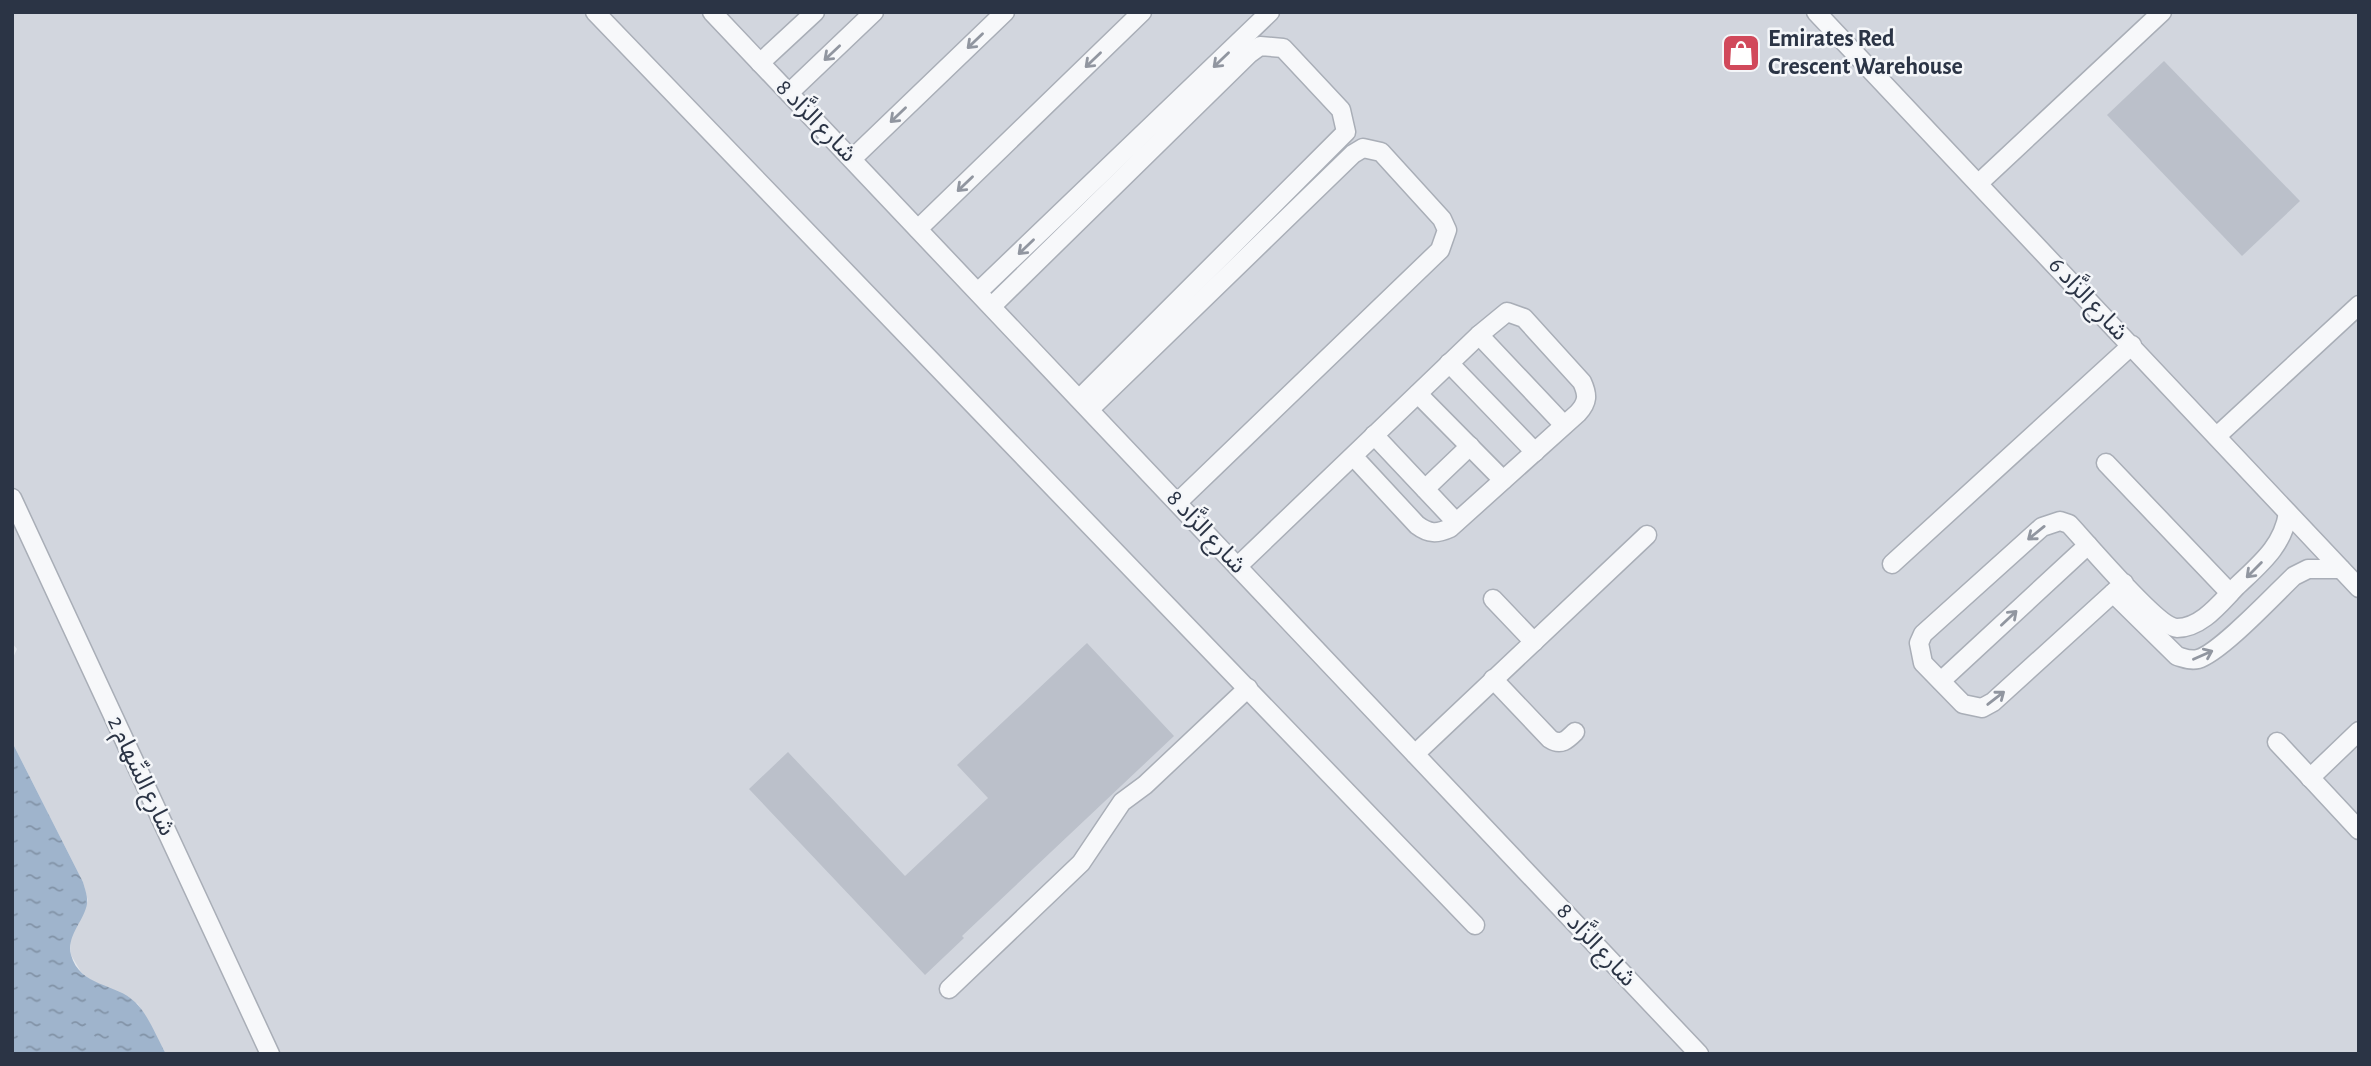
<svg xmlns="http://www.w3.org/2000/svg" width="2371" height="1066" viewBox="0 0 2371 1066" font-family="'Alegreya Sans','Noto Sans Arabic',sans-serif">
<defs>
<pattern id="water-ripples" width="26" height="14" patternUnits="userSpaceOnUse" patternTransform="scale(1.75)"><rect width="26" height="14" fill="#9fb4cc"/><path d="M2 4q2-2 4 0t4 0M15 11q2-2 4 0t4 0" fill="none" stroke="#8293a7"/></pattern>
</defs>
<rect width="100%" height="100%" fill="#e4e7ec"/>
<path fill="#d2d6de" d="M12 12H2359V1054H166L138 1004 97 985 81 972 71 955 70 940 88 901 83 882 12 742V660L17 649 12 643Z"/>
<path fill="url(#water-ripples)" d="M12 742 83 882C85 889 88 897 87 904 84 921 66 936 71 955 80 987 116 983 135 1002 148 1014 157 1038 166 1054H12Z"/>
<g fill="#bbc0ca">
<path d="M2164 61 2300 201 2242 256 2107 115Z"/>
<path d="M1087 643 1174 736 962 936 964 938 925 975 749 789 788 752 905 876 988 798 957 765Z"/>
</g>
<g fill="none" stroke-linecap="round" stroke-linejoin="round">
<defs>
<g id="minor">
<path d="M595 12 1475 925"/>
<path d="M712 12 1699 1054"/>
<path d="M1816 12 2359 588"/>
<path d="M760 63 815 12"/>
<path d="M789 93 874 12"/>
<path d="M852 159 1005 12"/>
<path d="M1979 183 2162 12"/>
<path d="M918 229 1142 12"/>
<path d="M978 292 1270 12"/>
<path d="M992 306 1249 54 1260 46 1283 48 1341 110 1346 132 1080 398"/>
<path d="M1479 335 1564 425"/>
<path d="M1449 363 1535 452"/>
<path d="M1418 394 1503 480"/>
<path d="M1090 409 1353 154 1363 148 1381 152 1442 219 1447 230 1440 250 1178 502"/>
<path d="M1374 435 1456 522"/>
<path d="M2217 436 2359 305"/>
<path d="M2106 463 2230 593"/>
<path d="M1425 489 1470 446"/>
<path d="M12 498 270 1054"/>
<path d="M1892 564 2132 345"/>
<path d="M1238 566 1479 335 1507 312 1524 318 1582 382C1588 395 1588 402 1578 413L1450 528C1437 534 1429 534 1417 525L1353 456"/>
<path d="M2124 583 1993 702 1982 708 1963 704 1923 663 1919 643 1923 634 2042 527 2060 521 2069 524C2086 542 2158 628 2177 628 2202 628 2221 602 2237 586 2260 564 2283 546 2288 513"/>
<path d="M2113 593 2177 656C2184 658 2190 661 2198 659 2220 653 2275 594 2294 576L2308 569H2341"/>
<path d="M1493 599 1534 642"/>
<path d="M1493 679 1550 739C1561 746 1567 740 1575 732"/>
<path d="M1941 681 2088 545"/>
<path d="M2277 742 2359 830"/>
<path d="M1415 754 1647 535"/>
<path d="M2310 778 2359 731"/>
<path d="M949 989 1081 863 1122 802 1145 785 1248 688"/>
</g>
</defs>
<use href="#minor" stroke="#a9aeb7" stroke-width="21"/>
<use href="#minor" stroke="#f7f8fa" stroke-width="18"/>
</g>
<defs><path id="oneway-shaft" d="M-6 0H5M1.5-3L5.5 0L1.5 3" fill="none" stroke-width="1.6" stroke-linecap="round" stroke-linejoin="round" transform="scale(1.75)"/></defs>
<g stroke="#9196a0">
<use href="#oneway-shaft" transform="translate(975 41) rotate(136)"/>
<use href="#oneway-shaft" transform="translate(832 53) rotate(137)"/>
<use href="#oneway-shaft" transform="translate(1093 60) rotate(136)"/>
<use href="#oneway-shaft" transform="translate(1221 60) rotate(136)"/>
<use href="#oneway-shaft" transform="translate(898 115) rotate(136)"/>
<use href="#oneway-shaft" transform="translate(965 184) rotate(136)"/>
<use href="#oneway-shaft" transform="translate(1026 247) rotate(136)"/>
<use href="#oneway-shaft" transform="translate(2036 533) rotate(141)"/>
<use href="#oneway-shaft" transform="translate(2254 570) rotate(135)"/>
<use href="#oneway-shaft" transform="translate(2009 618) rotate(-43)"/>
<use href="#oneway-shaft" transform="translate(2203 655) rotate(-24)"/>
<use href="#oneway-shaft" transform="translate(1996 698) rotate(-38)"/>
</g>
<defs>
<symbol id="shop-square" viewBox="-11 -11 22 22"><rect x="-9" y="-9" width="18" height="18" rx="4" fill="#d1495b" stroke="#f4f6f9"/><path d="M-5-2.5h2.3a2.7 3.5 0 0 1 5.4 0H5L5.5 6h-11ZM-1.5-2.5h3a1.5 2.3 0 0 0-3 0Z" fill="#fff"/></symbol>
</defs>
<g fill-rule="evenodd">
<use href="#shop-square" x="1719" y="31" width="44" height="44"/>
</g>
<g text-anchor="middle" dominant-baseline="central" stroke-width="5" stroke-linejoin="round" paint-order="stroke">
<g font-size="24" font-weight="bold" fill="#2b3445" stroke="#f4f6f9" text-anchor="start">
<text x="1768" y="39">Emirates Red<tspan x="1768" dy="28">Crescent Warehouse</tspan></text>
</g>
<g font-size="24" fill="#2b3445" stroke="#f4f6f9">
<text transform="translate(816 121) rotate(46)">شارع الزَّاد 8</text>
<text transform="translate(2088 299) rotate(47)">شارع الزَّاد 6</text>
<text transform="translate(1206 532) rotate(47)">شارع الزَّاد 8</text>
<text transform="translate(141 776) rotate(65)">شارع السِّهام 2</text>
<text transform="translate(1596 945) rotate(47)">شارع الزَّاد 8</text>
</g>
</g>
<rect width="2371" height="1066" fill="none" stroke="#2b3445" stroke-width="28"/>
</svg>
